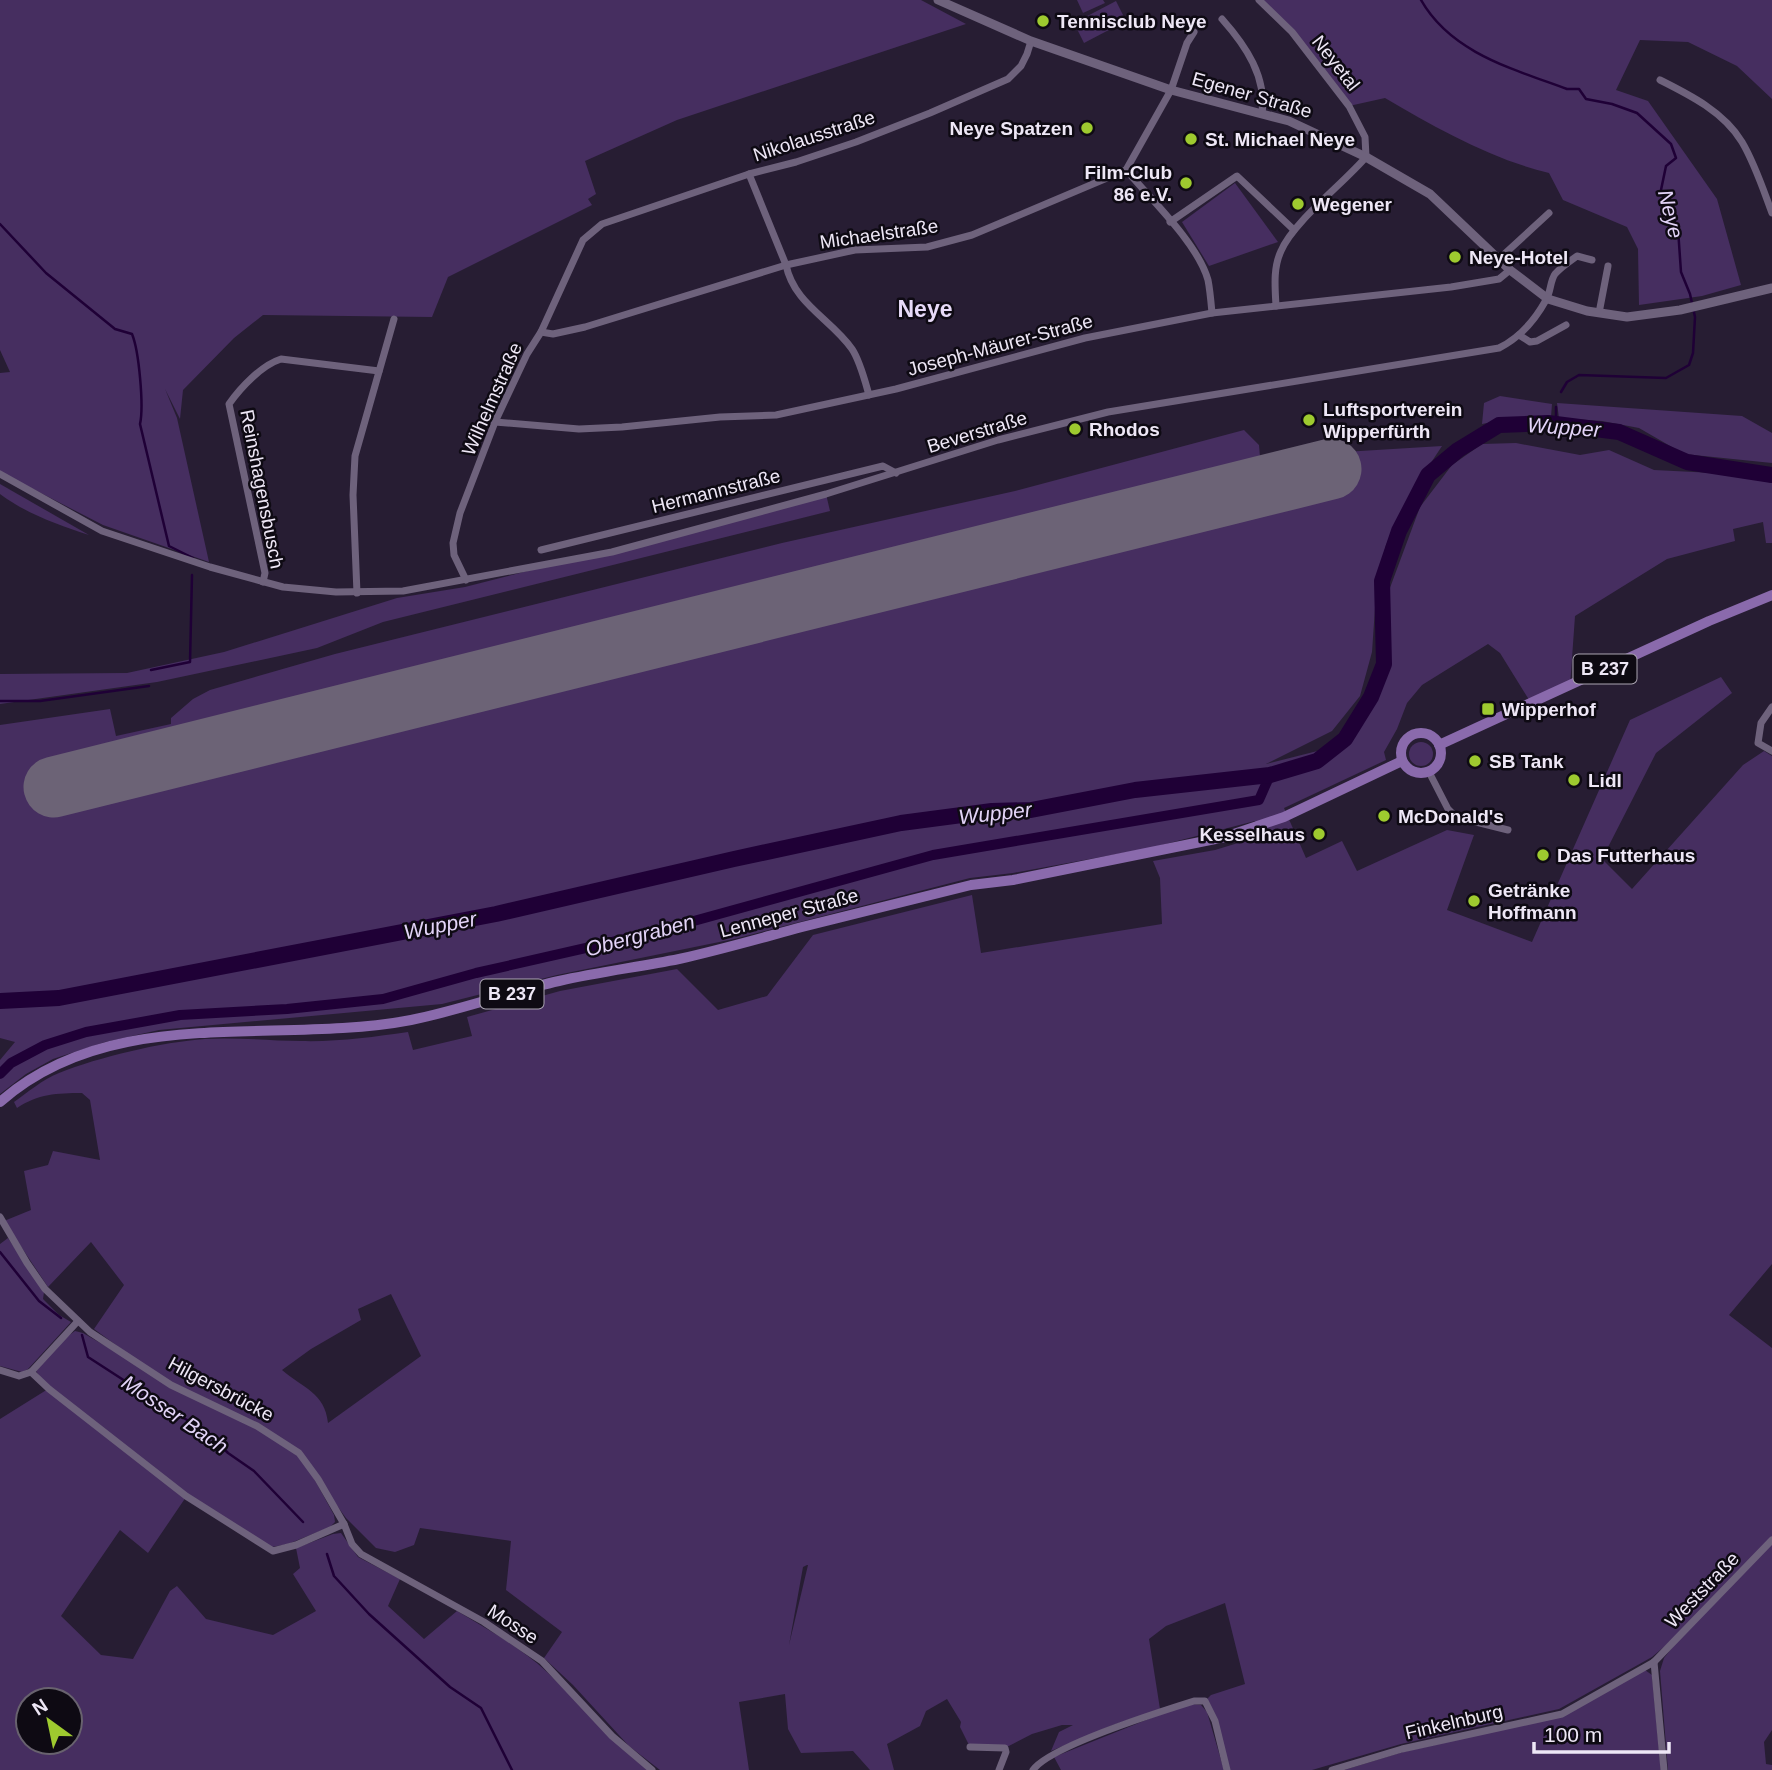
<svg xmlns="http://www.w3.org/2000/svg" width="1772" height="1770" viewBox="0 0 1772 1770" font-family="Helvetica,sans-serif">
<rect width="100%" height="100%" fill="#271d33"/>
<g fill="#462e60" fill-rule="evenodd">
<path d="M0 0H921L966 24 677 120 585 161 596 194 588 199 592 205 448 277 432 317 263 315 234 338 183 390 180 419 165 389 177 418 209 562 103 525 0 472V373L10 372 0 350Z"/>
<path d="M1077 0H1103L1105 3 1083 13Z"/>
<path d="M1259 0H1772V99L1737 66 1688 42 1640 40 1616 90 1648 101 1717 199 1741 285 1702 296 1639 305 1638 249 1627 227 1563 200 1549 173C1491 159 1436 128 1385 98L1349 106 1292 32Z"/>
<path d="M1116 1 1126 21 1084 43 1074 23Z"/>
<path d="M1235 183 1278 242 1209 266 1182 222Z"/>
<path d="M1500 396 1552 404 1551 417 1513 418 1482 424 1484 403Z"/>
<path d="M1557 403 1742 416 1772 433V463L1684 454 1639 428 1602 421 1559 418Z"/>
<path d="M1244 430 1259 445 1260 457 1442 446 1409 496 1386 545 1377 579 1372 652 1360 696 1332 731 1266 764 1349 743 1375 691 1385 656 1381 612 1420 507 1452 465 1482 444 1516 443 1580 455 1609 450 1654 470 1734 474 1772 483V543H1766L1763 522 1733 529 1735 541 1667 559 1575 616 1570 686 1531 703 1500 653 1488 644 1422 685 1407 703 1397 729 1384 752 1386 760 1284 808 1306 858 1342 841 1357 871 1447 830 1474 835 1447 910 1532 942 1630 720 1721 677 1732 693 1656 753 1602 859 1632 889 1743 765 1764 751 1772 756V1264L1729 1315 1772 1348V1730L1764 1742 1766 1764 1772 1765V1770H1668L1660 1671 1664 1658 1691 1624 1652 1657 1559 1709 1401 1744 1312 1770H1230L1207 1699 1211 1695 1245 1684 1225 1603 1166 1626 1149 1639 1160 1709 1113 1725 1051 1751 1059 1732 1073 1725H1062L1032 1734 1005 1748 970 1747 960 1727 961 1722 947 1699 926 1711 920 1726 887 1744 894 1770H870L853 1751 801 1753 788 1729 785 1694 739 1702 749 1770H660L629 1746 573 1685 544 1658 562 1632 506 1590 511 1541 420 1528 414 1545 395 1552 376 1548 346 1518 305 1462 334 1515 335 1522 330 1527 288 1544 272 1547 186 1497 148 1553 120 1530 61 1616 101 1655 133 1659 170 1591 177 1586 206 1619 273 1635 316 1611 293 1574 300 1568 296 1548 333 1534 341 1533 358 1557 400 1579 388 1606 424 1639 457 1611C487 1629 520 1647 547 1672 581 1704 610 1741 648 1770H0V1419L48 1389 36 1371 61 1341 75 1331 83 1333 161 1378 94 1329 124 1285 91 1242 48 1287 4 1221 31 1210 24 1171 48 1165 53 1151 100 1160 90 1100 82 1093C57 1093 38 1094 17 1108L14 1102C28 1092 42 1080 59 1073 99 1057 162 1042 205 1039 237 1037 270 1041 301 1041 337 1042 373 1037 408 1032L413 1050 472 1036 467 1017 560 991 677 969 718 1010 767 996 813 935 972 895 981 953 1162 924 1160 878 1153 861 1215 850 1261 836 1255 821 1150 848 1013 873 970 878 734 939 557 975 442 1004 159 1030 105 1042 53 1059 26 1074 0 1094V1060L15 1042 0 1038V725L110 709 116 736 171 724V718L193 699 210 690 335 654 782 543 1015 491ZM391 1294 421 1356 328 1423C325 1393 303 1388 282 1370L311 1349 361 1320 358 1309ZM807 1565H808L789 1645 803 1567ZM28 1700H70V1742H28Z"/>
<path d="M0 484 89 535C58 525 27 514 0 494Z"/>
<path d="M826 494 830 511 383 622 317 648 157 682 0 704V674L127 673 224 652 397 598 465 587Z"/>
<circle cx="1421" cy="754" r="12"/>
<path d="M8 1238 44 1292 43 1299 59 1315 71 1322 28 1369 22 1372 0 1366V1244Z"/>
<path d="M1645 1670 1652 1675 1661 1770H1344L1403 1752 1562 1716Z"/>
<path d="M1192 1704 1201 1705 1207 1712 1224 1770H1061L1054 1757 1161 1714Z"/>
</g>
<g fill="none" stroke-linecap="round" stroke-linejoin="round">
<g stroke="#1f0036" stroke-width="2.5">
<path d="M1421 0C1451 53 1513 69 1567 89H1579L1586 99 1612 104 1637 113 1671 144 1676 158 1666 166 1661 190 1678 229 1681 272 1690 294 1695 317 1693 353 1689 365 1666 378 1579 375 1567 382 1561 392"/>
<path d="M0 224 46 273 115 329 132 334C139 351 144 406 140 424L169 546 193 558"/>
<path d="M1556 407V425"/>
<path d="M151 670 190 662 192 575"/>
<path d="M0 701H40L149 686"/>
<path d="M0 1252 39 1301 61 1318"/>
<path d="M82 1335 88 1357 176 1414 204 1429 228 1453 254 1471 303 1522"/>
<path d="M327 1554 334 1576 369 1614 450 1687 481 1708 512 1770"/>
</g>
<path stroke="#1f0036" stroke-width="10" d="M0 1074 11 1063 45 1045 86 1032 180 1015 287 1009 383 999 476 973 643 935 933 855 1259 800 1270 775"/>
<path stroke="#1f0036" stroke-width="16" d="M0 1001 59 998 496 914 734 859 901 823 992 811 1031 810 1135 790 1270 775 1317 761 1345 739 1371 697 1384 664 1382 581 1399 531 1428 475 1458 450 1499 425 1548 423 1619 432 1687 462 1772 475"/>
<path stroke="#6c6376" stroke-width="61" d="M54 787 1331 469"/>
<g stroke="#6e627c" stroke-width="7">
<path d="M1259 0 1292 32 1349 106 1365 137 1366 157C1344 183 1293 222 1281 251 1273 268 1275 287 1276 306"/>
<path d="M1222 19C1246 46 1267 77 1262 114"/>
<path d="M1660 80C1690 95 1724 112 1742 142 1755 164 1763 189 1772 213"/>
<path d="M1126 170C1151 199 1198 244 1208 280 1210 290 1211 302 1212 313"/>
<path d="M749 174 786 265C794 304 831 319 852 349 860 361 865 381 869 395"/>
<path d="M1170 222 1237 176 1294 230"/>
<path d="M1499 259 1549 213"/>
<path d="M1599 313 1608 266"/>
<path d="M541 332 553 334 585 327 786 265 855 250 927 247 972 235 1126 170 1171 90 1187 43 1194 32"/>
<path d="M1519 335 1530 342 1537 341 1566 325"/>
<path d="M495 422 579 429 622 427 720 417 776 415 896 389 1085 338 1212 313 1451 287 1499 279 1510 270"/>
<path d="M0 474 102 531 210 567 283 587 336 592 403 591 612 552 826 494 998 440 1108 412 1499 348C1519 338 1535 320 1546 300 1551 292 1550 281 1555 274 1561 267 1570 261 1577 256L1592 260"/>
<path d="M541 550 883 466 896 473"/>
<path d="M466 580 454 555 453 543 460 513 495 422 527 354 541 332 583 240 602 224 749 174 796 162 856 142 930 113 1008 79 1021 66 1027 54 1031 41"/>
<path d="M263 582 265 573 229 404C241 387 262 365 281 359L379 371"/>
<path d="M357 593 353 495 355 456 394 319"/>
<path d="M1772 707 1761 723 1758 743 1772 751"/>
<path d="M1429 772 1448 809 1456 817 1508 830"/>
<path d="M0 1217 27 1263 45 1289 90 1332 171 1385 257 1426 299 1453 318 1479 344 1524 352 1544 361 1554 484 1622 542 1661 612 1736 652 1770"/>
<path d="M0 1370 19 1376 31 1372 78 1321"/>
<path d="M31 1372 49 1389 186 1496 273 1551 296 1545 344 1524"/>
<path d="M1654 1662 1664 1770"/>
<path d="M970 1747 1005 1748 1006 1752 999 1770"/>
<path d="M1033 1770C1050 1746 1162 1711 1194 1701H1205L1215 1721 1227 1770"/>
<path d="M1332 1770 1402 1749 1562 1714 1654 1662 1772 1540"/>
</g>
<path stroke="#6e627c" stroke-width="9" d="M938 0 1031 41 1171 90 1289 121 1366 157 1430 194 1510 270 1548 299 1587 311 1627 317 1680 310 1772 288"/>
<g stroke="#8a6aac" stroke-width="10">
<circle cx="1421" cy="753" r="20"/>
<path d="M1439 745 1709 621 1772 595"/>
<path d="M0 1102C113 1002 276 1046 411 1020 461 1010 509 992 559 981 599 972 639 967 679 959 720 950 761 938 802 927 858 913 915 899 971 885L1013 880 1225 837 1284 817 1402 761"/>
</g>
</g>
<g fill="#9eca2f" stroke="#0e0a13" stroke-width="2.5">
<circle cx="1043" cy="21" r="7"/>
<circle cx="1087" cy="128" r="7"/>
<circle cx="1191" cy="139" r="7"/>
<circle cx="1186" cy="183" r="7"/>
<circle cx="1298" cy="204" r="7"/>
<circle cx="1455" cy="257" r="7"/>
<circle cx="1309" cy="420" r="7"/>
<circle cx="1075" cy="429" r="7"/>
<rect x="1481" y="702" width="14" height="14" rx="3.5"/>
<circle cx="1475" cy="761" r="7"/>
<circle cx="1574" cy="780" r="7"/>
<circle cx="1384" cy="816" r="7"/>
<circle cx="1319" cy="834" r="7"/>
<circle cx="1543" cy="855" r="7"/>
<circle cx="1474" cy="901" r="7"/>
</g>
<g text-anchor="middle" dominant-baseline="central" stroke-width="5" stroke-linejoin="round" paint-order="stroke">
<g fill="#0e0a13" stroke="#aba5b2" stroke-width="2">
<rect x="1573.5" y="654.5" width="63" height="29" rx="5"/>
<rect x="480.5" y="979.5" width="63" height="29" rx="5"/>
</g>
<g font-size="18" font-weight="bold" fill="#eee7f6">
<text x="1605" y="669">B 237</text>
<text x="512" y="994">B 237</text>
</g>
<g font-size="19" font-weight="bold" fill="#eee7f6" stroke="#0e0a13" text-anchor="start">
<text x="1057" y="21">Tennisclub Neye</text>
<text x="1073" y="128" text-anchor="end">Neye Spatzen</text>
<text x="1205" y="139">St. Michael Neye</text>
<text x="1172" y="172" text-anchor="end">Film-Club<tspan x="1172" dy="22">86 e.V.</tspan></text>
<text x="1312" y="204">Wegener</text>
<text x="1469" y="257">Neye-Hotel</text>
<text x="1323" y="409">Luftsportverein<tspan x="1323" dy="22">Wipperfürth</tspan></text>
<text x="1089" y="429">Rhodos</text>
<text x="1502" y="709">Wipperhof</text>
<text x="1489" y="761">SB Tank</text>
<text x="1588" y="780">Lidl</text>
<text x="1398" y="816">McDonald's</text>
<text x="1305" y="834" text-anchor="end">Kesselhaus</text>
<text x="1557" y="855">Das Futterhaus</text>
<text x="1488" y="890">Getränke<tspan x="1488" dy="22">Hoffmann</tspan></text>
</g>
<g font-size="19" fill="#eee7f6" stroke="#0e0a13">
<text transform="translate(1336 63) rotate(52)">Neyetal</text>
<text transform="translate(1252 95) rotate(16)">Egener Straße</text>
<text transform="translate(814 136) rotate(-18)">Nikolausstraße</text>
<text transform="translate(879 234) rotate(-8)">Michaelstraße</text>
<text transform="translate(1000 345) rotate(-15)">Joseph-Mäurer-Straße</text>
<text transform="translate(492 399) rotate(-66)">Wilhelmstraße</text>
<text transform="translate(977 432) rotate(-17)">Beverstraße</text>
<text transform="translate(262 489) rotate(79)">Reinshagensbusch</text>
<text transform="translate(716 491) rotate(-14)">Hermannstraße</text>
<text transform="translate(789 913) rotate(-15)">Lenneper Straße</text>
<text transform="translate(221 1389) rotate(28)">Hilgersbrücke</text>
<text transform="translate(1702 1590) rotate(-46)">Weststraße</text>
<text transform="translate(513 1624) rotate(33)">Mosse</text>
<text transform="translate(1454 1722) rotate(-13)">Finkelnburg</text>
</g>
<g font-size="21" font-style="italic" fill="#e3d4f8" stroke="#0e0a13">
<text transform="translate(1671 214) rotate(76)">Neye</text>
<text transform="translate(1564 427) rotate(4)">Wupper</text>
<text transform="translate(995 813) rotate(-6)">Wupper</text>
<text transform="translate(440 925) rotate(-11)">Wupper</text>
<text transform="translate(640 935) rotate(-15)">Obergraben</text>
<text transform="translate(175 1414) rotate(34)">Mosser Bach</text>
</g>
<g font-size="23" font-weight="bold" fill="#e7daf8" stroke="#0e0a13">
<text x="925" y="309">Neye</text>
</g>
</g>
<g transform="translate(49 1721) rotate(327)"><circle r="33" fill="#0e0a13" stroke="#68626e" stroke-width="2"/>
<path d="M0-5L12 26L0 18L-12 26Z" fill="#9eca2f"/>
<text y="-10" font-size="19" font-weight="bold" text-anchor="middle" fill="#eee7f6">N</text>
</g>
<path d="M1534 1742v10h135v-10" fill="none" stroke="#eee7f6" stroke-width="3.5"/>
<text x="1544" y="1742" font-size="21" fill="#eee7f6" stroke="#0e0a13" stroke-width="5" paint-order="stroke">100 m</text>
</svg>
